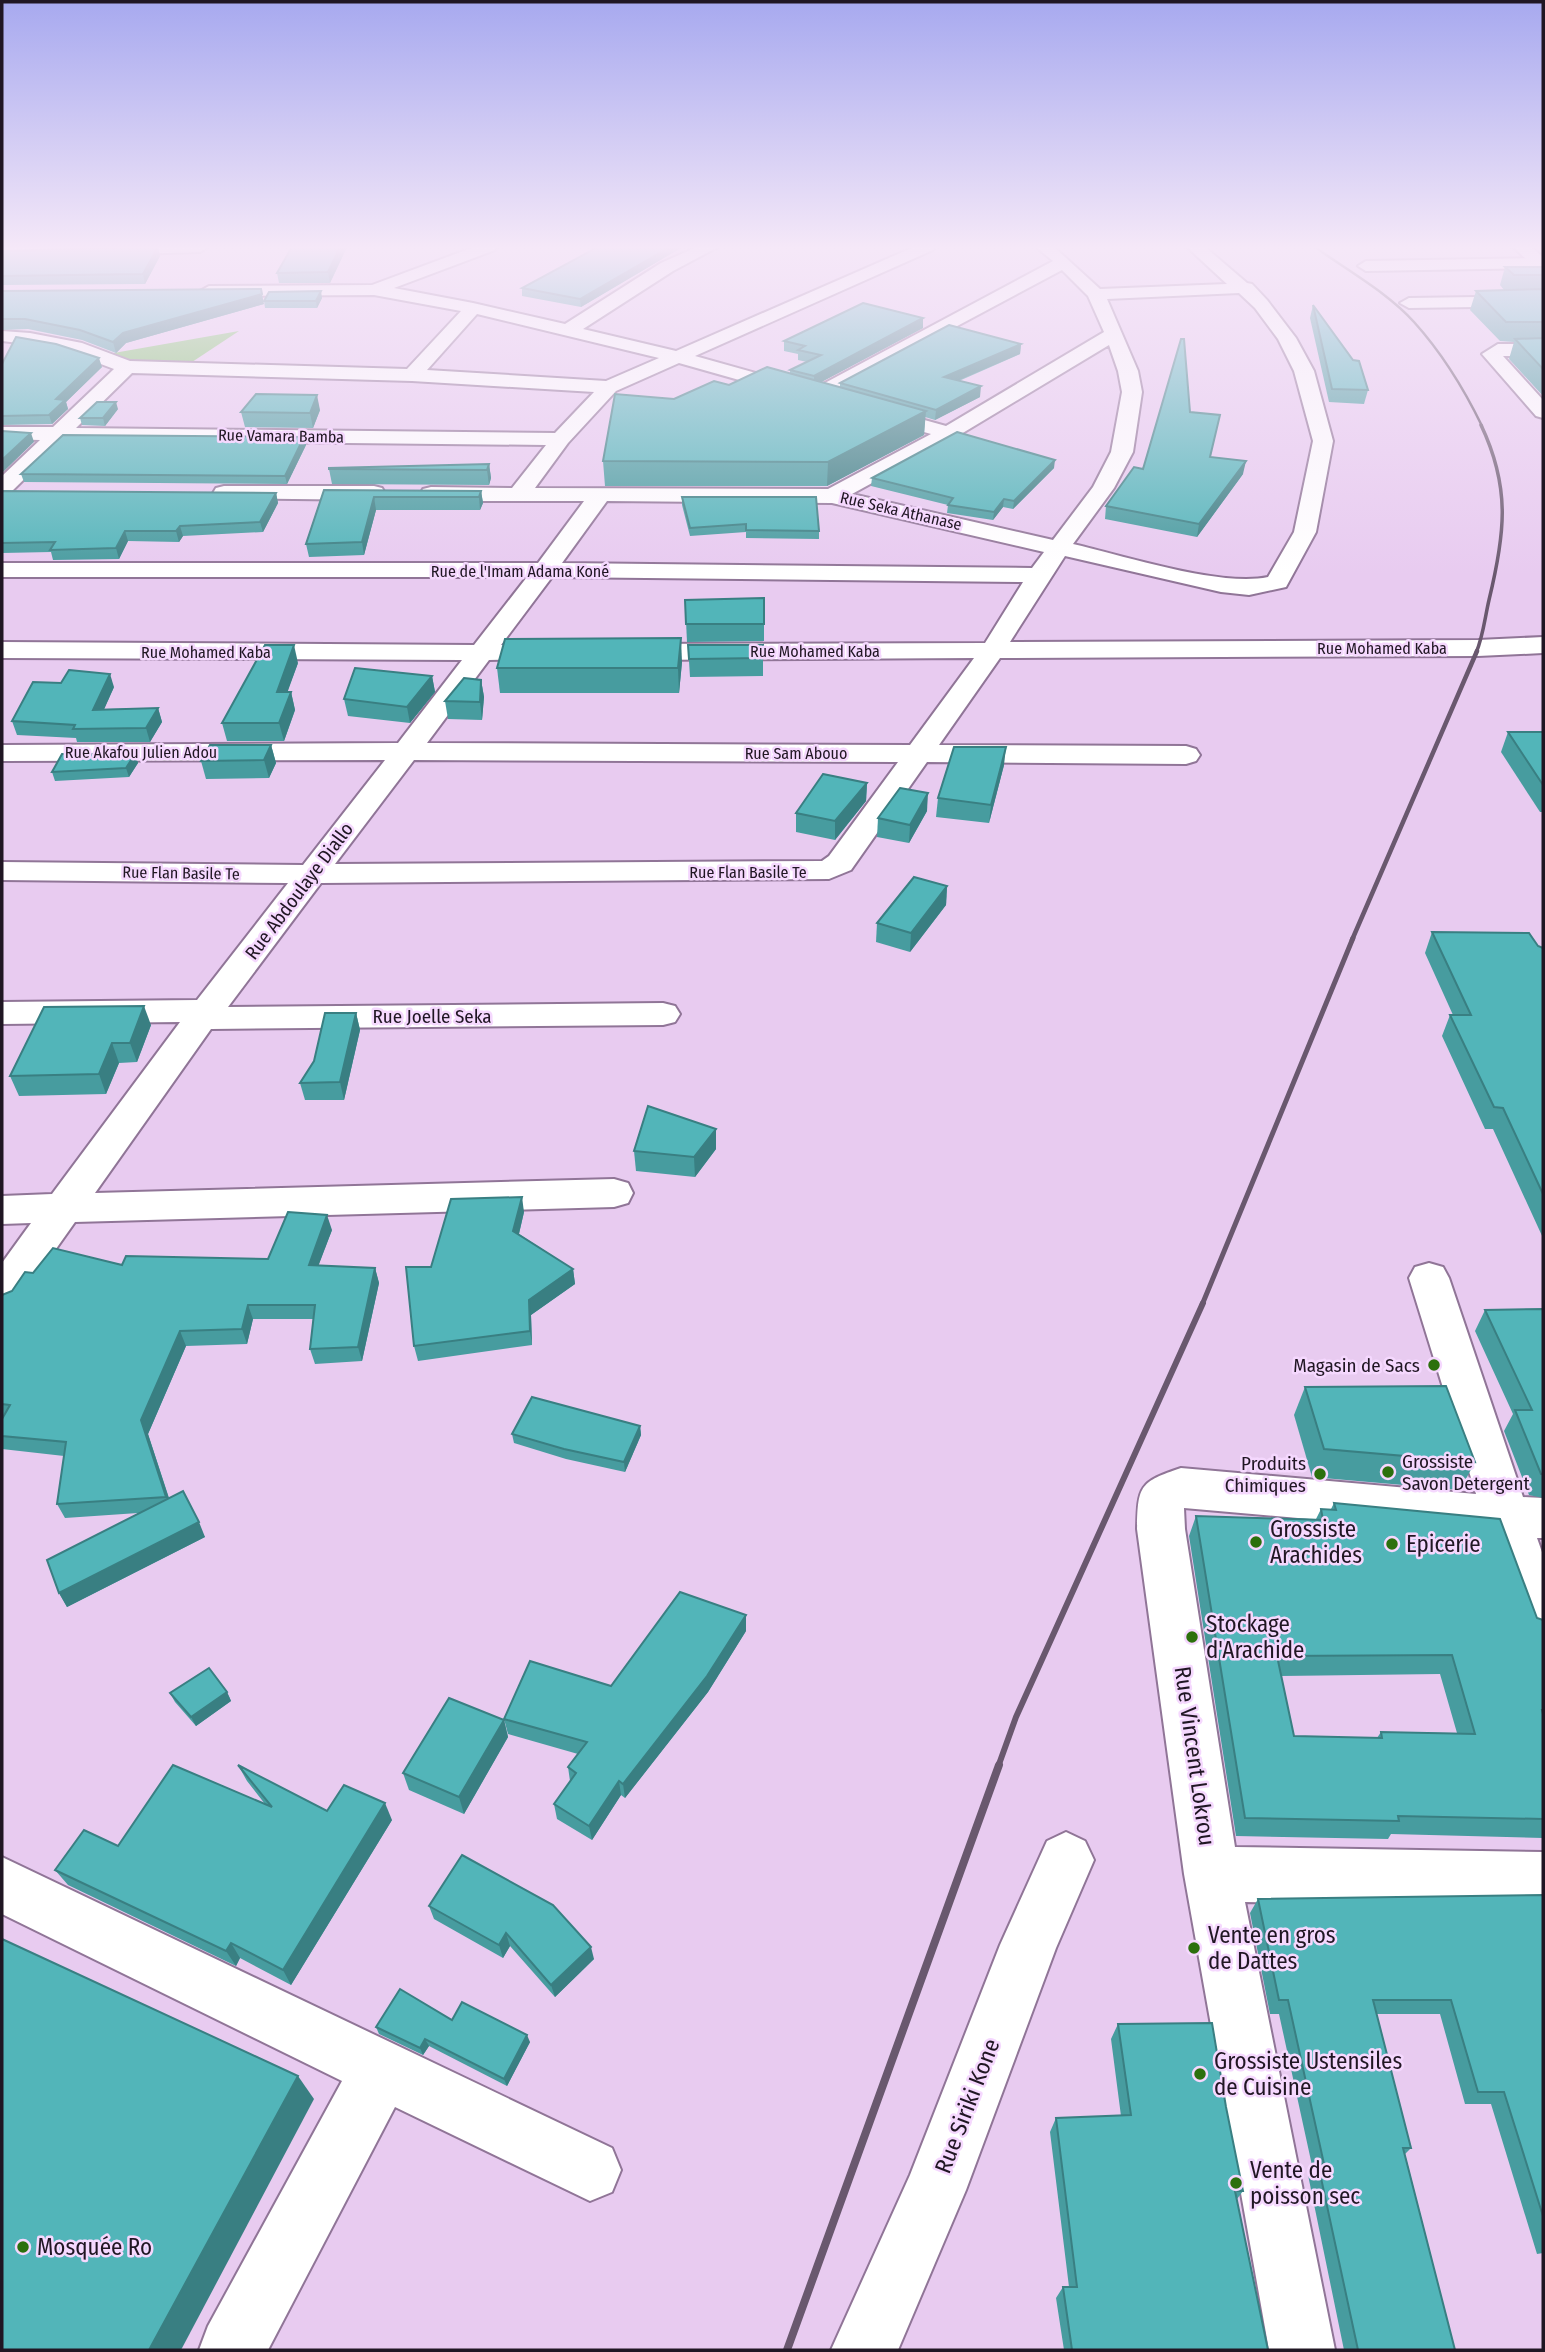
<svg xmlns="http://www.w3.org/2000/svg" width="1545" height="2352" viewBox="0 0 1545 2352" font-family="'Fira Sans Condensed',sans-serif">
<rect width="100%" height="100%" fill="#e8cbf0"/>
<path fill="#7bc165" d="M239 331 186 366 133 363 108 354Z"/>
<g fill="none" stroke-linecap="round" stroke-linejoin="round">
<defs>
<g id="minor">
<path d="M208 247 200 252 2 258V248Z"/>
<path d="M474 247H497L495 250 394 288 473 303 565 324 661 263 697 247H718L673 271 583 329 676 351 914 247H935L933 250 695 356 806 387 808 392 1053 261 1036 247H1054L1100 289 1227 284 1187 247H1205L1247 283 1252 284 1267 300 1296 338 1314 371 1333 441 1316 532 1286 587 1249 595 1221 592 1065 556 1010 642 1478 640 1543 637V653L1478 656 1000 658 939 745 1186 746 1196 749 1200 755 1196 761 1186 764 927 762 851 870 829 879 321 883 228 1007 663 1003 675 1006 680 1014 675 1022 663 1025 211 1029 95 1193 614 1179 628 1183 633 1193 628 1203 614 1207 75 1222 17 1304 2 1309V1263L31 1223 2 1224V1196L52 1194 180 1022 2 1024V1002L197 1000 288 883 2 880V862L303 865 385 760 2 761V745L398 743 462 660 2 658V642L474 645 527 577H2V563H538L584 501H431L423 499 420 494 423 489 431 487 512 488 546 445 64 440 10 493 2 495V476L40 440 2 439V427H53L114 369C77 354 42 345 2 341V331L30 333 82 343 130 361 407 369 461 311 374 295 209 296 200 291 209 286 372 285ZM1062 270 1088 296 1104 332 946 426 874 406 867 408 864 412 867 416 931 434 828 489 535 488 568 443 616 391 679 363 792 395H806L808 400 815 402ZM1239 293 1255 308 1278 339 1294 371 1313 441 1294 532 1268 577C1220 587 1125 556 1073 544L1114 488 1133 452 1142 392 1138 371 1107 299ZM477 314 659 358 606 381 427 370ZM1109 345 1118 371 1122 392 1111 452 1093 487 1053 540 852 494 956 437ZM132 373 412 381 594 392 555 433 76 428ZM607 501 832 503 1044 552 1032 568 562 563ZM552 577 1023 582 985 643 630 644 621 647 617 652 621 657 630 660 974 658 910 745 427 743 489 660 562 658 566 653 562 648 501 645ZM414 760 898 762 829 856 822 861 335 864Z"/>
<path d="M1541 258 1543 259 1541 268 1366 271 1358 266 1366 261Z"/>
<path d="M1543 296V306L1409 308 1400 303 1409 298Z"/>
<path d="M1498 344H1543V356H1503L1543 400V418L1536 416 1482 354Z"/>
<path d="M224 486H374L382 488 385 493 382 498 374 500 216 498 213 493 216 488Z"/>
<path d="M1429 1263 1443 1267 1449 1278 1523 1497 1543 1498V1538H1537L1543 1555V1643L1526 1637 1489 1535 1184 1508 1185 1529 1235 1847 1543 1852V1908L1245 1902 1335 2350H1269L1184 1874 1137 1529C1138 1486 1139 1482 1181 1468L1476 1494 1409 1278 1415 1267Z"/>
<path d="M1066 1832 1085 1841 1094 1860 1056 1948 966 2190 898 2350H831L910 2175 1000 1945 1047 1841Z"/>
<path d="M2 1857 612 2148 621 2170 612 2192 590 2201 395 2107 268 2350H199L208 2326 342 2081 2 1914Z"/>
</g>
<path id="tertiary" d="M1513 247H1531L1543 257V270L1537 269Z"/>
</defs>
<use href="#minor" stroke="#907597" stroke-width="4"/>
<use href="#tertiary" stroke="#907597" stroke-width="4"/>
<use href="#minor" fill="#fff" fill-rule="evenodd"/>
<use href="#tertiary" fill="#fff" fill-rule="evenodd"/>
<path stroke="#69586e" stroke-width="2.5" d="M1315 247C1348 271 1387 292 1414 322 1442 353 1464 389 1482 426"/>
<path stroke="#69586e" stroke-width="3.5" d="M1476 653C1483 637 1485 617 1489 600 1505 534 1511 488 1481 425"/>
<path stroke="#69586e" stroke-width="4.5" d="M1352 940 1477 651"/>
<path stroke="#69586e" stroke-width="5" d="M1202 1305 1353 938"/>
<path stroke="#69586e" stroke-width="6" d="M998 1767 1016 1717 1203 1303"/>
<path stroke="#69586e" stroke-width="8" d="M787 2350 999 1765"/>
</g>
<g fill="#479c9f" fill-rule="evenodd">
<path d="M158 247 160 256 145 284 2 285V286V252Z"/>
<path d="M347 247 330 283H279L277 273Z"/>
<path d="M598 247H686L679 249 581 307 522 296V288Z"/>
<path d="M1505 267H1543V396L1509 359 1514 342 1500 341 1470 310 1476 291 1504 290 1500 285Z"/>
<path d="M2 291 264 304 126 343 116 353 82 340 28 329 2 330Z"/>
<path d="M322 298 317 308H265L264 301Z"/>
<path d="M1313 305 1368 390 1364 404 1329 402 1310 318Z"/>
<path d="M923 328 821 382 840 387V383L1021 344 1020 354 959 381 980 397 935 420 925 417 924 435 827 486H605L603 461 674 399 729 385 790 374V370L807 362 798 360V354L784 351V341Z"/>
<path d="M2 364 102 367 66 402 68 409 52 424 2 425Z"/>
<path d="M118 409 105 426 82 425 80 418Z"/>
<path d="M320 410 313 428 245 427 241 412Z"/>
<path d="M1190 412 1211 457 1243 474 1197 537 1105 519 1106 506 1143 469Z"/>
<path d="M304 437 306 445 287 484 24 482 21 474Z"/>
<path d="M489 464 491 478 489 485 332 484 329 469Z"/>
<path d="M1054 468 1013 509 1003 507 993 520 947 513 948 505 871 486 872 478Z"/>
<path d="M324 490 481 491 483 503 480 510H376L364 555 309 557 306 544Z"/>
<path d="M2 491 276 493 278 503 263 532 183 536 179 542 128 541 119 559 53 560 51 552 2 553Z"/>
<path d="M682 497 819 531V539L746 538V532L690 536 682 505Z"/>
<path d="M764 598V641L687 642 685 600Z"/>
<path d="M688 645H763V676L690 677Z"/>
<path d="M682 662 679 693H500L497 668Z"/>
<path d="M298 663 287 692H291L295 710 284 741H227L222 723Z"/>
<path d="M432 676 435 692 410 723 348 716 344 699Z"/>
<path d="M481 680 484 697 482 720 448 719 445 701Z"/>
<path d="M114 687 104 709 158 708 162 722 150 742H77L76 738 17 735 12 721Z"/>
<path d="M1508 732H1543V812H1540L1501 752Z"/>
<path d="M271 745 276 763 269 778 206 779 201 761Z"/>
<path d="M135 754 138 763 129 777 55 781 52 772Z"/>
<path d="M1004 765 989 823 936 817 938 798Z"/>
<path d="M867 783 866 801 835 840 796 832V813Z"/>
<path d="M927 811 909 843 877 837 878 818Z"/>
<path d="M947 886 946 905 910 952 876 942 877 923Z"/>
<path d="M1432 932 1538 946 1543 948V1238L1493 1129H1485L1442 1036 1450 1015H1453L1425 953Z"/>
<path d="M356 1013 360 1030 344 1100H305L300 1083Z"/>
<path d="M151 1025 137 1062 119 1063 106 1094 19 1096 10 1076Z"/>
<path d="M716 1149 695 1177 636 1171 634 1151Z"/>
<path d="M524 1212 519 1234 573 1269 575 1284 531 1315 532 1345 418 1361 414 1346 431 1267Z"/>
<path d="M332 1230 318 1266 375 1268 379 1283 362 1361 315 1364 310 1349 313 1319H253L247 1344 186 1346 148 1434 169 1498 205 1537 67 1607 59 1593 138 1513 65 1518 57 1504 64 1456 2 1449V1419L3 1418 2 1417V1295L12 1291 33 1273 122 1265 268 1259Z"/>
<path d="M1543 1309V1498L1529 1495 1504 1431 1513 1414 1475 1331 1485 1310Z"/>
<path d="M1305 1387 1475 1462 1460 1490 1312 1477 1294 1415Z"/>
<path d="M640 1426 641 1435 625 1472 566 1459 514 1443 512 1434Z"/>
<path d="M1334 1503 1537 1618 1543 1620V1838L1391 1834 1388 1839 1236 1836 1189 1536 1196 1516 1316 1519 1321 1509H1331ZM1440 1674 1457 1733 1381 1732 1377 1738 1294 1736 1281 1676Z"/>
<path d="M746 1631 708 1692 625 1798 621 1795 592 1840 557 1819 554 1804 570 1781 568 1767 578 1754 508 1734 504 1719 611 1686Z"/>
<path d="M227 1692 231 1701 196 1726 175 1702 170 1693Z"/>
<path d="M504 1720 508 1737 464 1814 409 1790 403 1773Z"/>
<path d="M238 1765 327 1811 392 1820 291 1985 240 1958 236 1966 68 1885 55 1870 118 1846 265 1804 247 1781Z"/>
<path d="M1543 1895V2253L1537 2254 1491 2104H1465L1440 2014H1376L1411 2148 1405 2154 1455 2350H1344L1308 2175 1313 2170 1279 2014H1270L1250 1913 1258 1899Z"/>
<path d="M429 1906 594 1959 555 1997 510 1946 503 1958 434 1919Z"/>
<path d="M452 2020 530 2042 507 2086 429 2046 423 2055 379 2034 376 2027Z"/>
<path d="M1118 2024 1226 2107 1243 2191 1237 2199 1268 2350H1064L1056 2298 1063 2287H1069L1050 2132 1056 2118 1121 2116 1111 2039Z"/>
</g>
<g fill="#397f82">
<path d="M158 247 160 256 145 284 143 274Z"/>
<path d="M340 247H347L330 283 328 272Z"/>
<path d="M670 247H686L679 249 581 307 580 299Z"/>
<path d="M261 289 264 304 126 343 116 353 113 342 123 333Z"/>
<path d="M321 291 322 298 317 308 316 301Z"/>
<path d="M923 318V328L814 386V376Z"/>
<path d="M1021 344 1020 354 943 387 944 377Z"/>
<path d="M99 358 102 367 66 402 68 409 52 424 49 415 56 399Z"/>
<path d="M981 386 980 397 935 420 936 410Z"/>
<path d="M317 395 320 410 313 428 310 413Z"/>
<path d="M116 402 118 409 105 426 103 418Z"/>
<path d="M926 411 924 435 827 486 828 462Z"/>
<path d="M31 433 34 442 2 473V460Z"/>
<path d="M304 437 306 445 287 484 285 476Z"/>
<path d="M1055 460 1054 468 1013 509 1014 501Z"/>
<path d="M1246 461 1243 474 1197 537 1199 524Z"/>
<path d="M489 464 491 478 489 485 487 470Z"/>
<path d="M481 491 483 503 480 510 479 497Z"/>
<path d="M276 493 278 503 263 532 260 522Z"/>
<path d="M374 497 376 510 364 555 362 542Z"/>
<path d="M1004 499 1003 507 993 520 994 512Z"/>
<path d="M180 526 183 536 179 542 176 531Z"/>
<path d="M125 531 128 541 119 559 116 548Z"/>
<path d="M681 638 682 662 679 693 678 668Z"/>
<path d="M294 645 298 663 281 710 277 692Z"/>
<path d="M110 674 114 687 98 723 93 710Z"/>
<path d="M432 676 435 692 410 723 407 707Z"/>
<path d="M481 680 484 697 482 720 480 702Z"/>
<path d="M291 692 295 710 284 741 279 723Z"/>
<path d="M158 708 162 722 150 742 146 728Z"/>
<path d="M271 745 276 763 269 778 264 760Z"/>
<path d="M1006 747 1004 765 989 823 991 805Z"/>
<path d="M135 754 138 763 129 777 126 768Z"/>
<path d="M867 783 866 801 835 840V821Z"/>
<path d="M928 793 927 811 909 843 910 825Z"/>
<path d="M947 886 946 905 910 952 911 933Z"/>
<path d="M144 1006 151 1025 137 1062 130 1043Z"/>
<path d="M356 1013 360 1030 344 1100 340 1082Z"/>
<path d="M112 1043 119 1063 106 1094 99 1074Z"/>
<path d="M716 1129V1149L695 1177 694 1157Z"/>
<path d="M522 1197 524 1212 516 1246 513 1231Z"/>
<path d="M327 1215 332 1230 313 1280 309 1265Z"/>
<path d="M375 1268 379 1283 362 1361 358 1347Z"/>
<path d="M573 1269 575 1284 531 1315 532 1345 530 1331 529 1300Z"/>
<path d="M248 1305 253 1319 247 1344 242 1329Z"/>
<path d="M180 1331 186 1346 148 1434 173 1511 166 1497 141 1420Z"/>
<path d="M640 1426 641 1435 625 1472 624 1462Z"/>
<path d="M199 1522 205 1537 67 1607 59 1593Z"/>
<path d="M746 1615V1631L708 1692 625 1798 623 1784Z"/>
<path d="M227 1692 231 1701 196 1726 191 1717Z"/>
<path d="M504 1720 508 1737 464 1814 459 1797Z"/>
<path d="M619 1781 621 1795 592 1840 589 1826Z"/>
<path d="M385 1803 392 1820 291 1985 283 1970Z"/>
<path d="M506 1933 510 1946 503 1958 499 1945Z"/>
<path d="M231 1943 240 1958 236 1966 226 1951Z"/>
<path d="M591 1947 594 1959 555 1997 551 1985Z"/>
<path d="M527 2035 530 2042 507 2086 504 2079Z"/>
<path d="M425 2039 429 2046 423 2055 420 2048Z"/>
<path d="M298 2076 314 2099 181 2350H149Z"/>
</g>
<g fill="#52b5b9" stroke="#397f82" stroke-width="2" fill-rule="evenodd">
<path d="M135 247H158L143 274 2 276 3 251Z"/>
<path d="M292 247H340L328 272 277 273Z"/>
<path d="M598 247H670L580 299 522 288Z"/>
<path d="M1505 267H1543V275H1514Z"/>
<path d="M261 289 262 294 123 333 113 342 80 330 25 319H2V291Z"/>
<path d="M1543 289V322H1506L1476 291Z"/>
<path d="M321 291 316 301H264L269 292Z"/>
<path d="M863 303 923 318 814 376 790 370 821 355 798 350 805 346 784 341Z"/>
<path d="M1313 305 1353 360 1359 361 1368 390 1332 389Z"/>
<path d="M949 325 1021 344 944 377 981 386 936 410 840 383Z"/>
<path d="M16 337 56 344 99 358 56 399 65 400 49 415 2 416V364Z"/>
<path d="M1543 338V369L1515 339Z"/>
<path d="M1181 339H1184L1190 412 1220 415 1210 457 1246 461 1199 524 1106 506 1134 467 1143 469Z"/>
<path d="M767 367 926 411 828 462 603 461 615 394 674 399 714 381 729 385Z"/>
<path d="M256 394 317 395 310 413 241 412Z"/>
<path d="M97 402H116L103 418H80Z"/>
<path d="M2 431 31 433 2 460Z"/>
<path d="M957 432 1055 460 1014 501 1004 499 994 512 948 505 953 498 872 478Z"/>
<path d="M63 435 304 437 285 476 21 474Z"/>
<path d="M489 464 487 470 329 469V468Z"/>
<path d="M324 490 481 491 479 497H374L362 542 306 544Z"/>
<path d="M2 491 276 493 260 522 180 526 176 531H125L116 548 50 550 55 542 2 543Z"/>
<path d="M682 497H816L819 531 746 530V524L690 528Z"/>
<path d="M764 598V624H686L685 600Z"/>
<path d="M681 638 678 668H497L505 639Z"/>
<path d="M265 645H294L277 692H291L279 723H222Z"/>
<path d="M688 645H763V658L689 659Z"/>
<path d="M355 668 432 676 407 707 344 699Z"/>
<path d="M69 670 110 674 93 710 158 708 146 728 73 729 75 725 12 721 33 682 61 683Z"/>
<path d="M464 678 481 680 480 702 445 701Z"/>
<path d="M1508 732H1543V785Z"/>
<path d="M210 745H271L264 760 201 761Z"/>
<path d="M954 747H1006L991 805 938 798Z"/>
<path d="M62 754H135L126 768 52 772Z"/>
<path d="M823 774 867 783 835 821 796 813Z"/>
<path d="M900 788 928 793 910 825 878 818Z"/>
<path d="M914 877 947 886 911 933 877 923Z"/>
<path d="M1432 932 1529 933 1538 946 1543 948V1194L1503 1108 1494 1107 1450 1015H1471Z"/>
<path d="M144 1006 130 1043H112L99 1074 10 1076 44 1007Z"/>
<path d="M325 1013H356L340 1082 300 1083 314 1061Z"/>
<path d="M648 1106 716 1129 694 1157 634 1151Z"/>
<path d="M522 1197 513 1231 573 1269 529 1300 530 1331 414 1346 406 1267H431L451 1199Z"/>
<path d="M288 1212 327 1215 309 1265 375 1268 358 1347 310 1349 315 1305H248L242 1329 180 1331 141 1420 166 1497 57 1504 66 1442 2 1436V1419L10 1405 2 1404V1295L12 1291 25 1272 33 1273 53 1248 122 1265 126 1256 268 1259Z"/>
<path d="M1543 1309V1474H1541L1515 1410H1532L1485 1310Z"/>
<path d="M1446 1386 1475 1462 1324 1449 1305 1387Z"/>
<path d="M532 1397 640 1426 624 1462 564 1449 512 1434Z"/>
<path d="M183 1491 199 1522 59 1593 47 1560Z"/>
<path d="M1334 1503 1500 1519 1537 1618 1543 1620V1710H1542L1543 1714V1819L1398 1816 1399 1821 1245 1818 1196 1516 1323 1520 1321 1509 1336 1510ZM1452 1655 1475 1734 1381 1732 1382 1738 1294 1736 1277 1656Z"/>
<path d="M680 1592 746 1615 707 1676 623 1784 619 1781 589 1826 554 1804 576 1773 568 1767 587 1742 504 1719 530 1661 611 1686Z"/>
<path d="M209 1668 227 1692 191 1717 170 1693Z"/>
<path d="M449 1698 504 1720 459 1797 403 1773Z"/>
<path d="M173 1765 272 1807 238 1765 327 1811 344 1785 385 1803 283 1970 231 1943 226 1951 55 1870 84 1830 118 1846Z"/>
<path d="M462 1855 553 1905 591 1947 551 1985 506 1933 499 1945 429 1906Z"/>
<path d="M1543 1895V2216L1504 2092H1478L1451 2000H1373L1411 2148H1403L1455 2350H1358L1318 2164H1324L1288 2000H1279L1258 1899Z"/>
<path d="M2 1939 298 2076 149 2350H2Z"/>
<path d="M400 1989 452 2020 462 2002 527 2035 504 2079 425 2039 420 2048 376 2027Z"/>
<path d="M1212 2023 1226 2107 1243 2191H1235L1268 2350H1072L1063 2287H1077L1056 2118 1131 2115 1118 2024Z"/>
</g>
<linearGradient id="sky" x2="0" y2="1"><stop stop-color="#a7a9ef"/><stop offset="0.43" stop-color="#f5e8f8"/><stop offset="1" stop-color="#f5e8f8" stop-opacity="0"/></linearGradient>
<rect width="1545" height="576" fill="url(#sky)"/>
<g fill="#2c700d" stroke="#f5d8fe" stroke-width="2.5">
<circle cx="1434" cy="1365" r="7"/>
<circle cx="1388" cy="1472" r="7"/>
<circle cx="1320" cy="1474" r="7"/>
<circle cx="1256" cy="1542" r="7"/>
<circle cx="1392" cy="1544" r="7"/>
<circle cx="1192" cy="1637" r="7"/>
<circle cx="1194" cy="1948" r="7"/>
<circle cx="1200" cy="2074" r="7"/>
<circle cx="1236" cy="2183" r="7"/>
<circle cx="23" cy="2247" r="7"/>
</g>
<g text-anchor="middle" dominant-baseline="central" stroke-width="5" stroke-linejoin="round" paint-order="stroke">
<g font-size="16" fill="#201623" stroke="#f5d8fe">
<text transform="translate(281 436) rotate(1)">Rue Vamara Bamba</text>
<text transform="translate(901 511) rotate(13)">Rue Seka Athanase</text>
<text x="520" y="571">Rue de l'Imam Adama Koné</text>
<text x="1382" y="648">Rue Mohamed Kaba</text>
<text x="815" y="651">Rue Mohamed Kaba</text>
<text x="206" y="652">Rue Mohamed Kaba</text>
<text x="141" y="752">Rue Akafou Julien Adou</text>
<text x="796" y="753">Rue Sam Abouo</text>
<text x="748" y="872">Rue Flan Basile Te</text>
<text transform="translate(181 873) rotate(1)">Rue Flan Basile Te</text>
</g>
<g font-size="19" fill="#201623" stroke="#f5d8fe">
<text transform="translate(299 891) rotate(-53)">Rue Abdoulaye Diallo</text>
<text x="432" y="1016">Rue Joelle Seka</text>
</g>
<g font-size="19" fill="#201623" stroke="#f5d8fe" text-anchor="end">
<text x="1420" y="1365">Magasin de Sacs</text>
<text x="1402" y="1461" text-anchor="start">Grossiste<tspan x="1402" dy="22">Savon Detergent</tspan></text>
<text x="1306" y="1463">Produits<tspan x="1306" dy="22">Chimiques</tspan></text>
</g>
<g font-size="23" fill="#201623" stroke="#f5d8fe" text-anchor="start">
<text x="1270" y="1529">Grossiste<tspan x="1270" dy="26">Arachides</tspan></text>
<text x="1406" y="1544">Epicerie</text>
<text x="1206" y="1624">Stockage<tspan x="1206" dy="26">d'Arachide</tspan></text>
<text x="1208" y="1935">Vente en gros<tspan x="1208" dy="26">de Dattes</tspan></text>
<text x="1214" y="2061">Grossiste Ustensiles<tspan x="1214" dy="26">de Cuisine</tspan></text>
<text x="1250" y="2170">Vente de<tspan x="1250" dy="26">poisson sec</tspan></text>
<text x="37" y="2247">Mosquée Ro</text>
</g>
<g font-size="23" fill="#201623" stroke="#f5d8fe">
<text transform="translate(1195 1756) rotate(82)">Rue Vincent Lokrou</text>
<text transform="translate(967 2106) rotate(-69)">Rue Siriki Kone</text>
</g>
</g>
<rect width="1545" height="2352" fill="none" stroke="#201623" stroke-width="7"/>
</svg>
